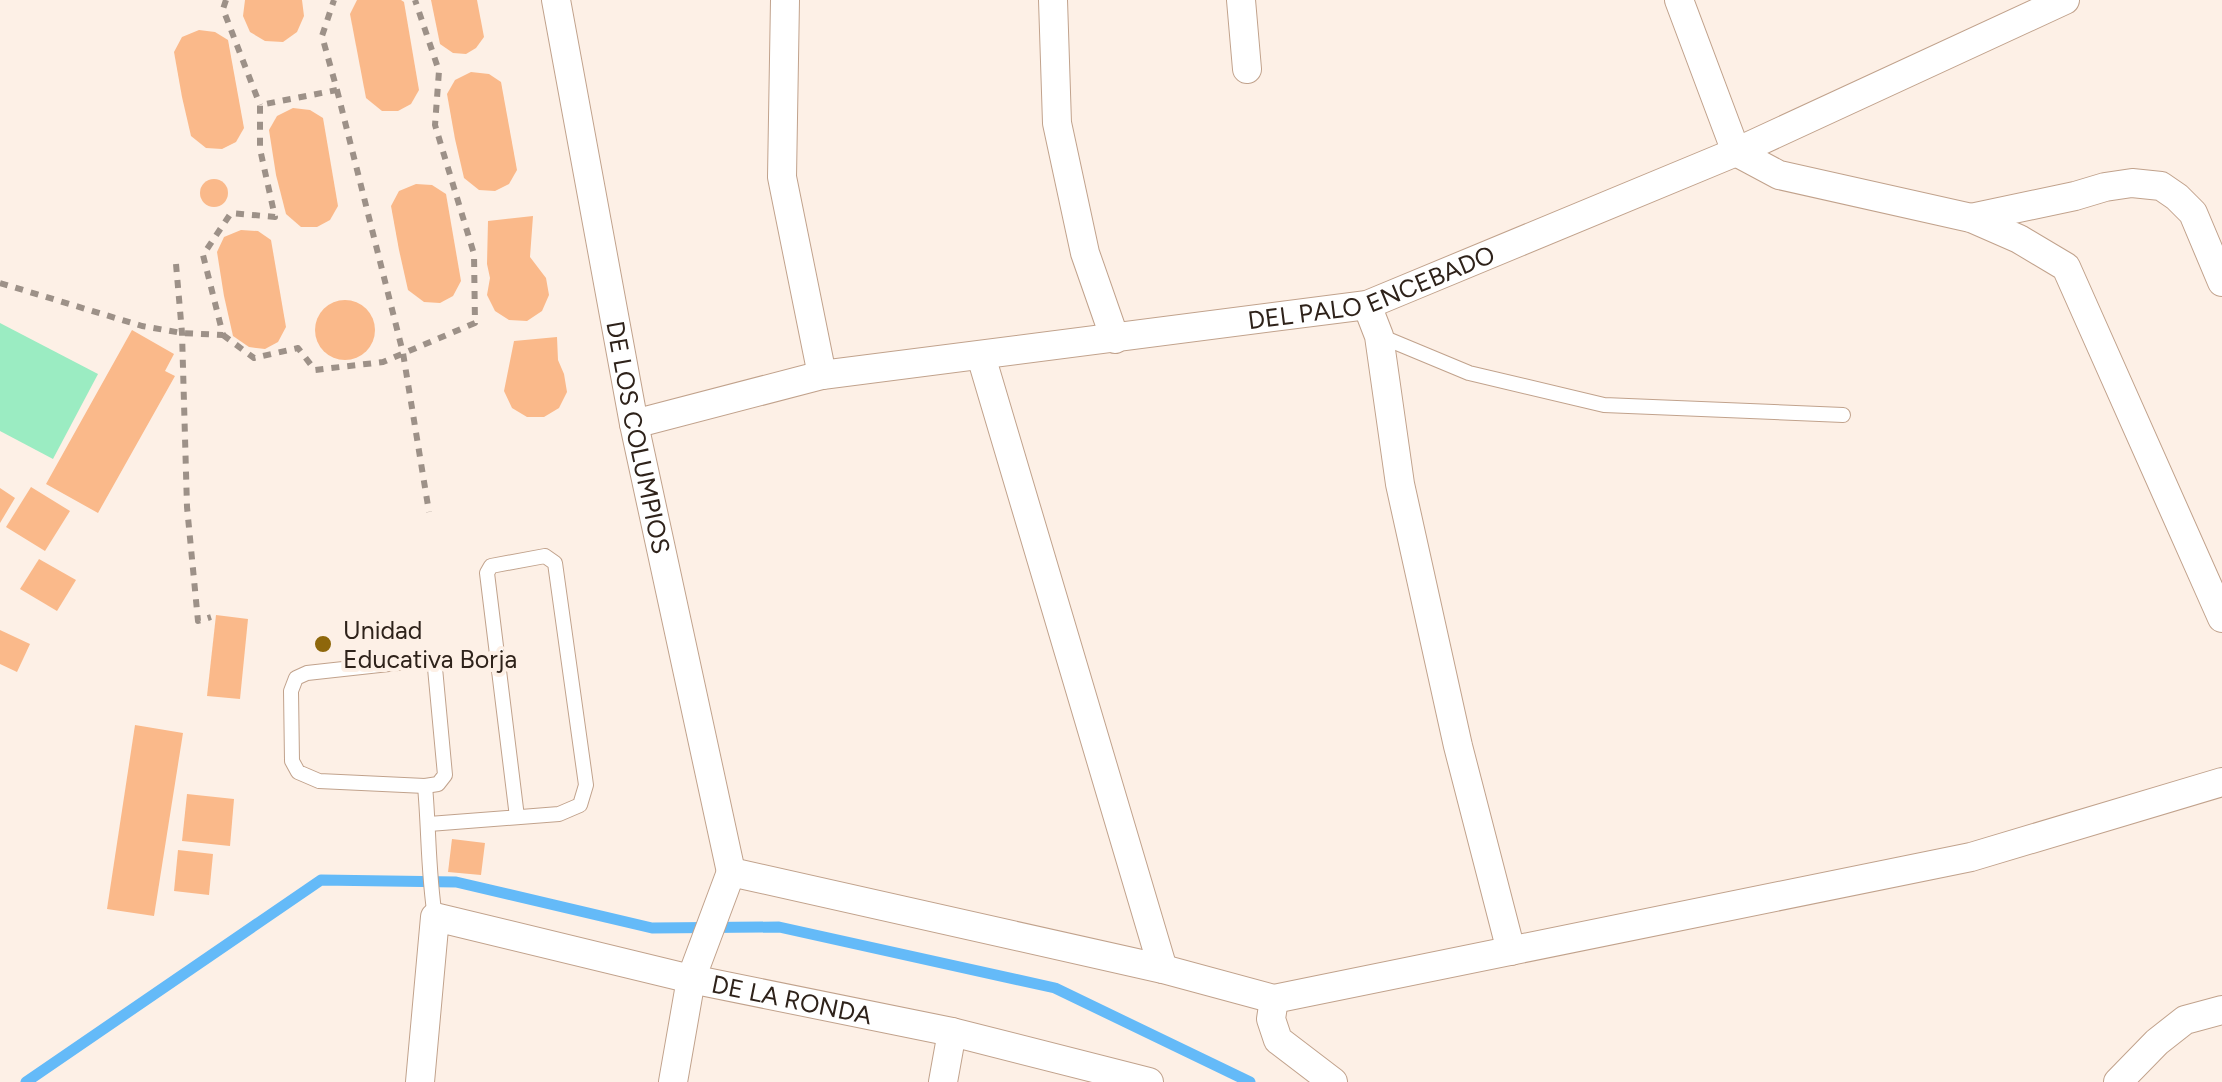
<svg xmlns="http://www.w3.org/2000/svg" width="2222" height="1082" viewBox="0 0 2222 1082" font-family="Figtree,sans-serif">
<rect width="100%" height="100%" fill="#fdf0e6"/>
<path fill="#9becc2" d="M0 323 98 374 53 459 0 431Z"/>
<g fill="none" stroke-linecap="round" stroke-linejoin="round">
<path stroke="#64baf8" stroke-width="11" d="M26 1082 321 880 456 882 652 928 779 927 1055 988 1250 1082"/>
</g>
<g fill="#fab98a">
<path d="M245 0H302L304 16 297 32 283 42 265 41 250 32 243 16Z"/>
<path d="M357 0H401L404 2 419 90 411 104 398 111H382L366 98 350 14Z"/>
<path d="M431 0H477L484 37 476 48 466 54 453 53 440 44Z"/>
<path d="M199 30 215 32 228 40 244 128 236 142 222 149 206 148 191 136 182 97 174 52 182 37Z"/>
<path d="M471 72 489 74 501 82 517 170 509 184 495 191 479 190 464 178 455 139 447 94 455 80Z"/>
<path d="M293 108 310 110 323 118 338 206 330 220 317 227H301L286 214 276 175 269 130 277 116Z"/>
<circle cx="214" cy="193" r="14"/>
<path d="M416 184 432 185 446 194 461 281 453 296 440 303 424 302 408 290 399 250 391 206 399 191Z"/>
<path d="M533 216 530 257 546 278 549 295 542 311 527 321 509 320 495 311 487 295 490 278 487 264 488 221Z"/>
<path d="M241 230 258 231 271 240 286 327 278 342 265 349 249 347 233 336 224 296 217 252 224 237Z"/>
<circle cx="345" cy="330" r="30"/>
<path d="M132 330 174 354 165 371 175 376 98 513 46 484Z"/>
<path d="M557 337 558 360 564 374 567 392 559 408 544 417H527L512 408 504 391 514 341Z"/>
<path d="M31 487 70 511 45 551 6 527Z"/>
<path d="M0 488 15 498 0 523Z"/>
<path d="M39 559 76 580 57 611 20 589Z"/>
<path d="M216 615 248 619 240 699 207 696Z"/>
<path d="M0 630 30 644 17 672 0 664Z"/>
<path d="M135 725 183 733 154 916 107 909Z"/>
<path d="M187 794 234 799 230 846 182 841Z"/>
<path d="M452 839 485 843 481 875 448 872Z"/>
<path d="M178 850 213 854 209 895 174 891Z"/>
</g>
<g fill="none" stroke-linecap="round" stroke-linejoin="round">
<defs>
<g id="service">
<path d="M1380 336 1469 373 1604 405 1843 415"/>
<path d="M416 661 428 662 435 668 445 775 438 784 425 786 319 781 298 772 292 761 291 691 296 678 307 673Z"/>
<path d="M425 786C429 830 428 873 435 917"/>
<path d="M429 824 559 814 580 805 586 785 555 563 545 556 491 566 487 573 517 817"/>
</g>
<g id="minor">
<path id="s1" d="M556 0 634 424 731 872"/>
<path d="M785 0 782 177 822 375"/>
<path d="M1053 0 1057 123 1085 253 1115 339"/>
<path d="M1241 0 1247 69"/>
<path d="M1679 0 1736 152 1779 175 1971 218 2019 239 2066 267 2222 618"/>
<path d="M1971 218 2075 196 2105 187 2132 183 2161 186 2177 197 2193 213 2222 282"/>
<path d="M1367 305 1379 336 1400 484 1458 746 1511 951"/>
<path d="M981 356 1163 969"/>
<path id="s2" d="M634 424 822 375 1367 305 1736 152 2065 0"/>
<path d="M731 872 1163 969 1274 999 1971 857 2222 782"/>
<path d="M1274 999 1271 1019 1278 1040 1333 1082"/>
<path id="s3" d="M420 1082 435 917 691 979 952 1032 1149 1082"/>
<path d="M673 1082 691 979 731 872"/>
<path d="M943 1082 952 1032"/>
<path d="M2118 1082 2157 1042 2185 1020 2222 1010"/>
</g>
</defs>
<use href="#service" stroke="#c1a28c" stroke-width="16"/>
<use href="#minor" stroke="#c1a28c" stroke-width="30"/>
<g stroke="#9d9188" stroke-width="6" stroke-dasharray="8 8" stroke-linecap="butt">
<path d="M226 0 223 9 260 105"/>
<path d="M337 90 403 353 429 512"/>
<path d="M176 264 182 333 187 507 198 621 211 617"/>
<path d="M0 283 142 326 182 333 223 335 203 255 231 213 275 217 260 149V105L337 90 322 36 334 0"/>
<path d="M223 335 254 358 298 348 315 370 383 362 475 323 474 254 435 125 439 71 415 0"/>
</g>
<use href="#service" stroke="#fff" stroke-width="14"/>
<use href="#minor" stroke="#fff" stroke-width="28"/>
</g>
<circle fill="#8e670b" stroke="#fdf0e6" stroke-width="4" cx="323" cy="644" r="10"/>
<g text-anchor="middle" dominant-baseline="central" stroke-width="8" stroke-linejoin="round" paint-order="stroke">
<g font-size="25" fill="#2e221a" stroke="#fdf0e6">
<text stroke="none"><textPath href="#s2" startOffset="752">DEL PALO ENCEBADO</textPath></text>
<text stroke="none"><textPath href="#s1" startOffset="445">DE LOS COLUMPIOS</textPath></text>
<text stroke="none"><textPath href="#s3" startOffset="532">DE LA RONDA</textPath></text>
</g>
<g font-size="25" fill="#2e221a" stroke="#fdf0e6" text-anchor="start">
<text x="343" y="630">Unidad<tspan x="343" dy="29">Educativa Borja</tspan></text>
</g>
</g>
</svg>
